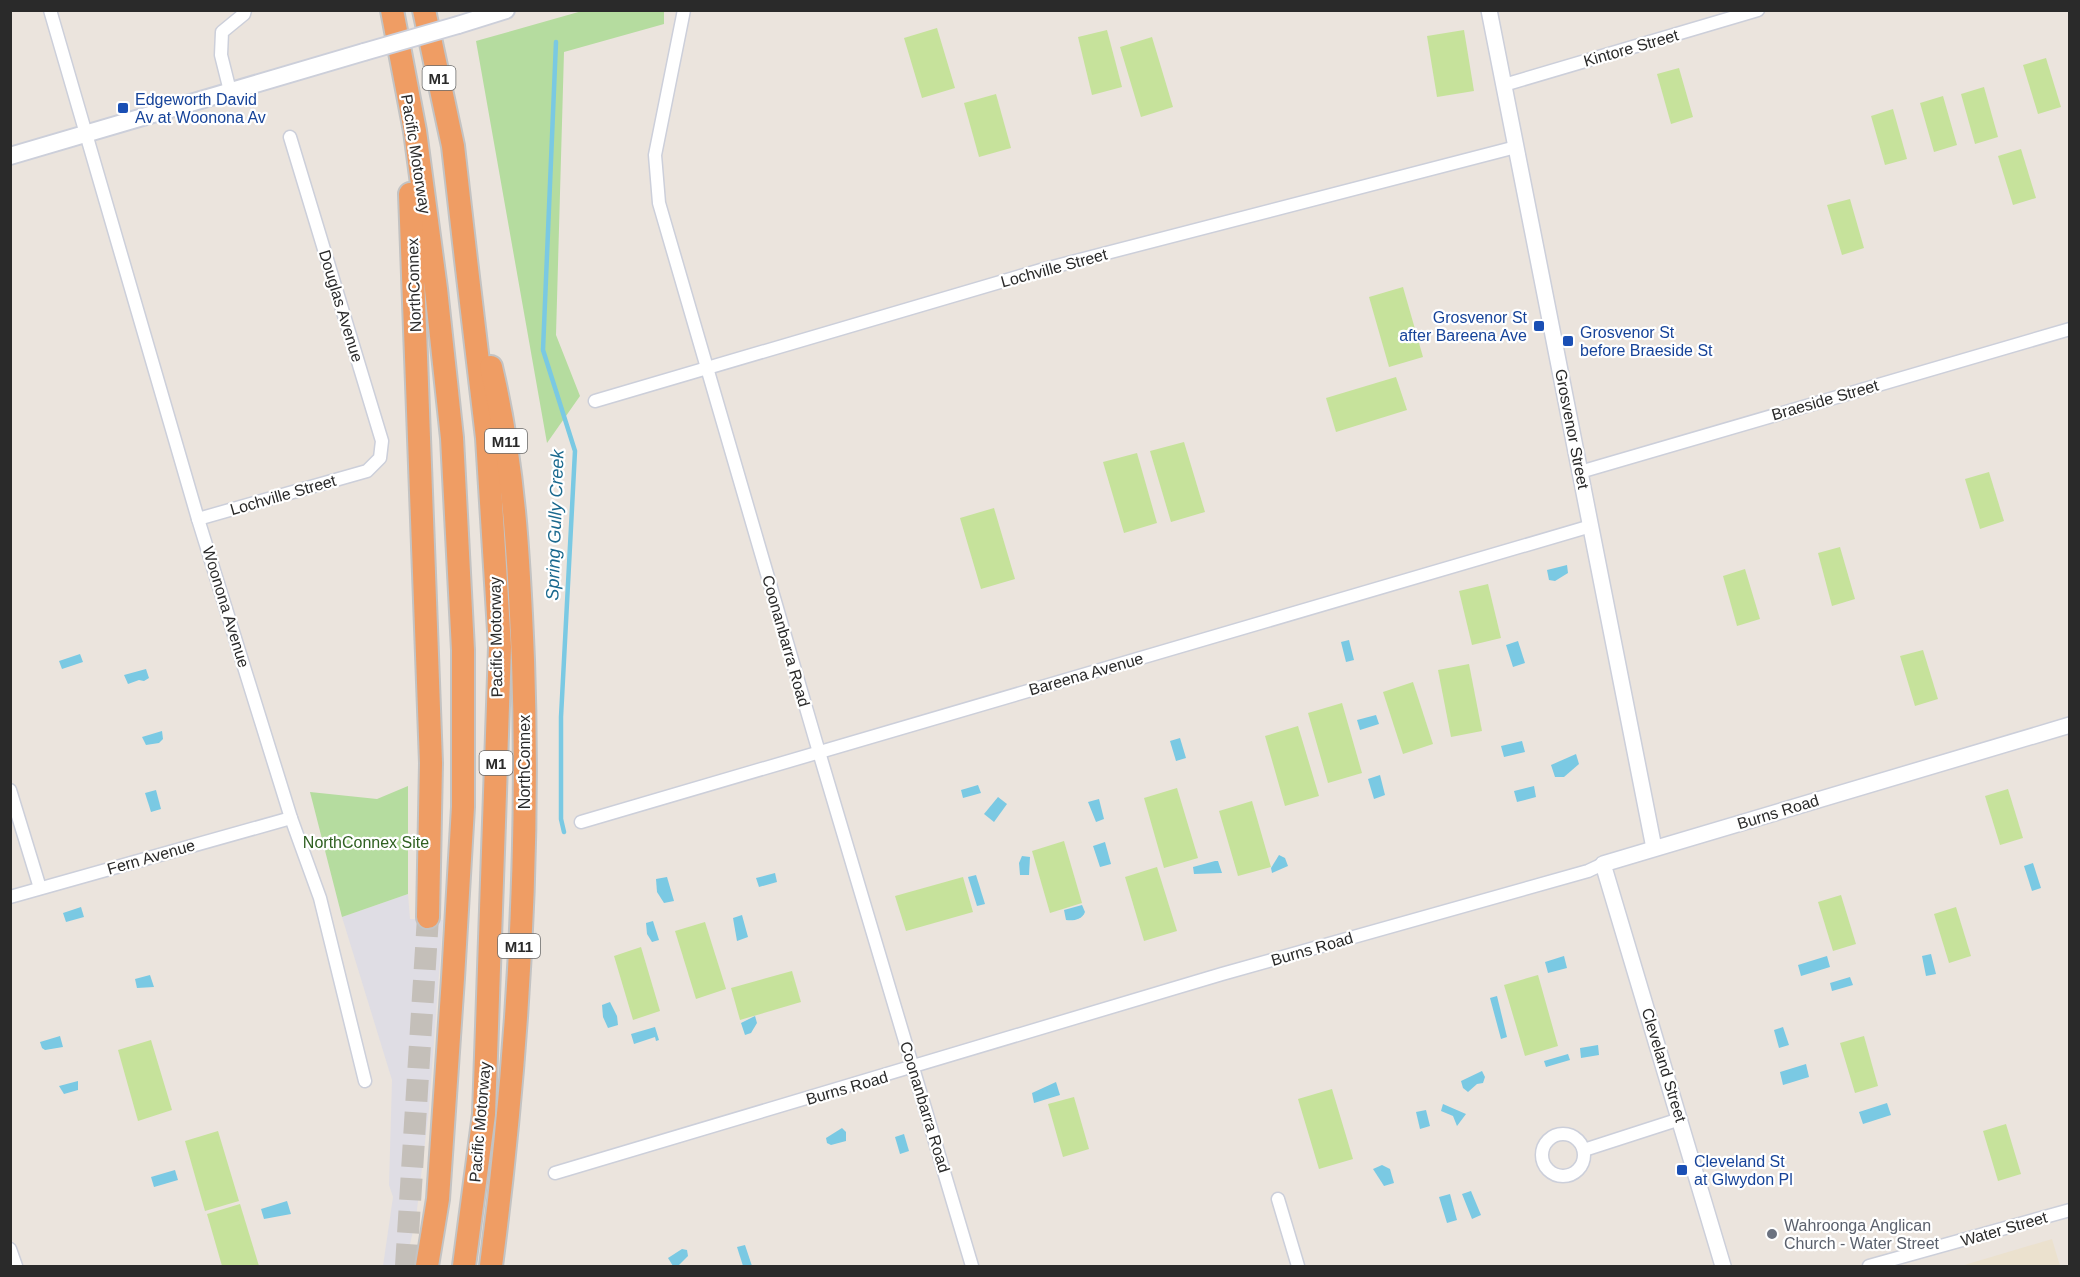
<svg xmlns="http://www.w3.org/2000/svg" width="2080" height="1277" viewBox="0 0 2080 1277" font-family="Arial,sans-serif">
<rect width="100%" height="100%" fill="#ebe4dd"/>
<path fill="#dfdde4" d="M408 894 410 919 443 920 429 1109 416 1218 405 1266H383L393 1197 389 1185 392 1080 342 917Z"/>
<path fill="#ebe1ce" d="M2052 1239 2060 1266H1961Z"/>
<g fill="#b5dc9f">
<path d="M582 11H664V24L564 52 556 335 580 396 547 443 476 41Z"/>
<path d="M408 786V894L342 917 310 792 377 799Z"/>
</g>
<g fill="#c6e29b">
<path d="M937 28 955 88 922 98 904 38Z"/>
<path d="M1107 30 1122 87 1092 95 1078 37Z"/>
<path d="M1464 30 1474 91 1437 97 1427 36Z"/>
<path d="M1152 37 1173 107 1141 117 1120 47Z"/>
<path d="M2046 58 2061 107 2038 114 2023 65Z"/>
<path d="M1679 68 1693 117 1671 124 1657 74Z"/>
<path d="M1984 87 1998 137 1975 144 1961 94Z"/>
<path d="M996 94 1011 148 979 157 964 103Z"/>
<path d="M1943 96 1957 145 1934 152 1920 103Z"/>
<path d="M1893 109 1907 159 1885 165 1871 116Z"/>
<path d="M2021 149 2036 198 2013 205 1998 156Z"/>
<path d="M1850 199 1864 248 1842 255 1827 205Z"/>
<path d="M1403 287 1423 357 1389 367 1369 297Z"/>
<path d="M1396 377 1407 410 1336 432 1326 398Z"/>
<path d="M1184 442 1205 512 1171 522 1150 451Z"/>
<path d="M1137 453 1157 523 1124 533 1103 462Z"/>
<path d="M1989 472 2004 521 1980 529 1965 479Z"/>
<path d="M994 508 1015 579 981 589 960 518Z"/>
<path d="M1840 547 1855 599 1832 606 1818 553Z"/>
<path d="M1745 569 1760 619 1737 626 1723 576Z"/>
<path d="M1488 584 1501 638 1472 645 1459 591Z"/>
<path d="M1923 650 1938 699 1915 706 1900 656Z"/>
<path d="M1469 664 1482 731 1451 737 1438 670Z"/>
<path d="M1413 682 1433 744 1403 754 1383 692Z"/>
<path d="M1342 703 1362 773 1328 783 1308 713Z"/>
<path d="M1298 726 1319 796 1285 806 1265 736Z"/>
<path d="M1177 788 1198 858 1164 868 1144 798Z"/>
<path d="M2008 789 2023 838 2000 845 1985 796Z"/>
<path d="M1252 801 1271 867 1238 876 1219 811Z"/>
<path d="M1064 841 1082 903 1050 913 1032 851Z"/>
<path d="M1157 867 1177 931 1144 941 1125 877Z"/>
<path d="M963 877 973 912 906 931 895 896Z"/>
<path d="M1841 895 1856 944 1833 951 1818 902Z"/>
<path d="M1956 907 1971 956 1949 963 1934 914Z"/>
<path d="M705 922 726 989 696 999 675 931Z"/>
<path d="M641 947 660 1011 633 1020 614 956Z"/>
<path d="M792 971 801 1002 740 1020 731 988Z"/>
<path d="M1538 975 1558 1046 1525 1056 1504 985Z"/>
<path d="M1864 1036 1878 1086 1855 1093 1840 1043Z"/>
<path d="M151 1040 172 1110 138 1121 118 1050Z"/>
<path d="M1332 1089 1353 1159 1319 1169 1298 1099Z"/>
<path d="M1074 1097 1089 1149 1063 1157 1048 1104Z"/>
<path d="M2006 1124 2021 1174 1998 1181 1983 1131Z"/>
<path d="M218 1131 239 1201 205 1211 185 1141Z"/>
<path d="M240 1204 259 1266H222L207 1214Z"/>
</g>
<g fill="#7ac9e3">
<path d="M1567 565 1568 573 1555 581 1549 580 1547 570Z"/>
<path d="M1349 640 1354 660 1346 662 1341 642Z"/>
<path d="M1518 641 1525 663 1513 667 1506 645Z"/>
<path d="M80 654 83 662 62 669 59 661Z"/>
<path d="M146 669 149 678 144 681 139 680 128 684 124 675Z"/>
<path d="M1376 715 1379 724 1360 730 1357 720Z"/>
<path d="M162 731 163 739 159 743 146 745 142 737Z"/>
<path d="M1180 738 1186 758 1176 761 1170 741Z"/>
<path d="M1522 741 1525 752 1504 757 1501 746Z"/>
<path d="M1576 754 1579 764 1564 777H1555L1551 765Z"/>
<path d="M1380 775 1385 795 1374 799 1368 779Z"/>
<path d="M978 785 981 793 963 798 961 790Z"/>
<path d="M1534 786 1536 797 1517 802 1514 791Z"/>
<path d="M156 790 161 809 151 812 145 793Z"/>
<path d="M998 797 1007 804 994 822 984 814Z"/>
<path d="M1099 799 1104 819 1096 822 1088 802Z"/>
<path d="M1105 842 1111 864 1100 867 1093 846Z"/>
<path d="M1279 855 1285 858 1288 866 1272 873 1271 868Z"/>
<path d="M1022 856 1030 857 1029 875H1020L1019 863Z"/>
<path d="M1215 861H1218L1222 873 1194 874 1193 867Z"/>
<path d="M2033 863 2041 888 2032 891 2024 866Z"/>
<path d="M775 873 777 882 759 887 756 878Z"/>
<path d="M976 875 985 904 977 906 968 877Z"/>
<path d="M667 877 674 901 664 903 657 892 656 879Z"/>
<path d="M1082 905 1085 912C1082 920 1073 921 1066 920L1064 910Z"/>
<path d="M81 907 84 917 66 922 63 913Z"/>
<path d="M742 915 748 937 737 941 733 918Z"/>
<path d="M653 921 659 940 652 942 647 934 646 923Z"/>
<path d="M1931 954 1936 974 1926 976 1922 956Z"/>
<path d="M1564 956 1567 968 1548 973 1545 962Z"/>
<path d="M1827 956 1830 967 1801 976 1798 965Z"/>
<path d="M150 975 154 987 137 988 135 979Z"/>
<path d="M1850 977 1853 985 1832 991 1830 983Z"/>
<path d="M1497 996 1507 1037 1501 1039 1490 998Z"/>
<path d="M610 1002 617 1016 618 1025 608 1028 603 1017 602 1005Z"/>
<path d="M755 1016 757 1023 751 1033 745 1035 741 1023Z"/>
<path d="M655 1027 659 1040 656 1041 655 1037 634 1044 631 1034Z"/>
<path d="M1783 1027 1789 1045 1779 1048 1774 1030Z"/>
<path d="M60 1036 63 1047 45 1050 42 1048 40 1042Z"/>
<path d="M1598 1045 1599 1055 1581 1058 1580 1048Z"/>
<path d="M1568 1054 1570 1060 1546 1067 1544 1061Z"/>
<path d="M1806 1064 1809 1077 1783 1085 1780 1072Z"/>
<path d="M1482 1071 1485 1077 1483 1083 1477 1084 1468 1092 1463 1088 1461 1081Z"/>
<path d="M78 1081V1090L64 1094 59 1086Z"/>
<path d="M1056 1082 1060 1095 1034 1103 1032 1093Z"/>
<path d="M1887 1103 1891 1115 1863 1124 1859 1112Z"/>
<path d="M1443 1104 1466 1114 1457 1126 1453 1116 1441 1111Z"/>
<path d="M1426 1110 1430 1126 1420 1129 1416 1112Z"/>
<path d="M842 1128 846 1132V1141L831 1145 827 1143 826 1138Z"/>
<path d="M904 1134 909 1151 900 1154 895 1137Z"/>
<path d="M1382 1165 1390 1169 1394 1183 1384 1186 1373 1169Z"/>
<path d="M175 1170 178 1180 154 1187 151 1177Z"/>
<path d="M1471 1191 1481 1215 1472 1219 1462 1194Z"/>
<path d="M1450 1194 1457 1220 1447 1223 1439 1197Z"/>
<path d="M287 1201 291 1214 264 1219 261 1209Z"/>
<path d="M745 1245 752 1266H743L737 1247Z"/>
<path d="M682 1249 687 1250 688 1256 678 1266H673L668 1258Z"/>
</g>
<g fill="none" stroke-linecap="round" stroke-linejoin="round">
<path stroke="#7ac9e3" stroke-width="4.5" d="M556 42 543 350 575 451 561 717V819L564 832"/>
<path stroke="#c4bfb9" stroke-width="22" stroke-dasharray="22 11" stroke-linecap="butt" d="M406 1266 428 917"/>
<defs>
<g id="minor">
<path d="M50 10 198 519 291 818 320 898 365 1081"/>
<path d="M684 10 655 155 659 203 816 742 972 1266"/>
<path d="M1504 85 1758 10"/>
<path d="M230 91 221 55 222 32 244 14 245 10"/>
<path d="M595 401 1041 270 1516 147"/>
<path d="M1580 472 2070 329"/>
<path d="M198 519 367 471 380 458 382 441 290 137"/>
<path d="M10 790 40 888"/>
<path d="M581 822 1591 526"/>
<path d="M10 897 291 818"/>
<circle cx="1563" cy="1155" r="21"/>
<path d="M1584 1150 1680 1119"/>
<path d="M555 1173 1222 974 1588 871 1603 864"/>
<path d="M1278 1199 1298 1266"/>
<path d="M10 1249 16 1266"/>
<path d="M1869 1266 2070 1210"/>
</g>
<g id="tertiary">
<path d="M1489 10 1654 848"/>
<path d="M1723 1266 1603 864 2070 725"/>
</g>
<g id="secondary">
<path d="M458 25 506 10"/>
<path d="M10 156 364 52"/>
</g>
<g id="motorway">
<path d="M392 10 415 131 436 289 452 438 463 650V807L453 978 438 1199 427 1266"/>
<path d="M424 10 453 146 466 260 487 438 500 647 484 1114 464 1266"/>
<path d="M410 194 431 763 428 917"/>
<path d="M491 1266C517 1066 530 862 523 660 519 560 514 464 491 367"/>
</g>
</defs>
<use href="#minor" stroke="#cccfda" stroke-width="15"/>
<use href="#tertiary" stroke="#cccfda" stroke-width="18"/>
<use href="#secondary" stroke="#cccfda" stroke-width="20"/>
<use href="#motorway" stroke="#c3c3c3" stroke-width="26"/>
<use href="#minor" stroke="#fff" stroke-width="12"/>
<use href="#tertiary" stroke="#fff" stroke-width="15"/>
<use href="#secondary" stroke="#fff" stroke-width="16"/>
<use href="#motorway" stroke="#ef9d64" stroke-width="22"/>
<defs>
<path id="secondary-bridge" d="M364 52 458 25"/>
</defs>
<use href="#secondary-bridge" stroke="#cccfda" stroke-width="20" stroke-linecap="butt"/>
<use href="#secondary-bridge" stroke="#fff" stroke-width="16"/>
</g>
<g fill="#1a4fb4" stroke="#fff" stroke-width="2">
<rect x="117" y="102" width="12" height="12" rx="3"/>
<rect x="1533" y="320" width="12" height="12" rx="3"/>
<rect x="1562" y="335" width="12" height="12" rx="3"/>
<rect x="1676" y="1164" width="12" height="12" rx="3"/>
</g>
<circle fill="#6b7280" stroke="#fff" stroke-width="2" cx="1772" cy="1234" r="6"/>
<g text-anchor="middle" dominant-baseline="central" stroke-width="4.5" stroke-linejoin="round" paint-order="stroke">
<g fill="#fff" stroke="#6a6a6a" stroke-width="1.5">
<rect x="422.5" y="66" width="33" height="24" rx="4.5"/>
<rect x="485" y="429" width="42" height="24" rx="4.5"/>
<rect x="479.5" y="751" width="33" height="24" rx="4.5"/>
<rect x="498" y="934" width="42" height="24" rx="4.5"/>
</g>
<g font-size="15" font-weight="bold" fill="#2a2a2a">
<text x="439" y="78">M1</text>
<text x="506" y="441">M11</text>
<text x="496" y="763">M1</text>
<text x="519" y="946">M11</text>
</g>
<g font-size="16" fill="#2a2a2a" stroke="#fff">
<text transform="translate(1631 48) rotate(-16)">Kintore Street</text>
<text transform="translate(416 154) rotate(81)">Pacific Motorway</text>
<text transform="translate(1054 268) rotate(-15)">Lochville Street</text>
<text transform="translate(414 285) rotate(-92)">NorthConnex</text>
<text transform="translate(341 306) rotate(73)">Douglas Avenue</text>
<text transform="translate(1825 400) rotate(-16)">Braeside Street</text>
<text transform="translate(1572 429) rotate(79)">Grosvenor Street</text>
<text transform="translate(283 495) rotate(-16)">Lochville Street</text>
<text transform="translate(226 607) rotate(73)">Woonona Avenue</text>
<text transform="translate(496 637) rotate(-91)">Pacific Motorway</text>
<text transform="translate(786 641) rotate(74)">Coonanbarra Road</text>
<text transform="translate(1086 674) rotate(-16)">Bareena Avenue</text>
<text transform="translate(524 762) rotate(-90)">NorthConnex</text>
<text transform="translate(1778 812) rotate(-17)">Burns Road</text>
<text transform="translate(151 857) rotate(-16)">Fern Avenue</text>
<text transform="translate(1312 949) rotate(-16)">Burns Road</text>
<text transform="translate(1664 1065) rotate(73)">Cleveland Street</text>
<text transform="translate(847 1088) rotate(-16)">Burns Road</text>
<text transform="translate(925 1107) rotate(73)">Coonanbarra Road</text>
<text transform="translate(480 1122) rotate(-85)">Pacific Motorway</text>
<text transform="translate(2004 1229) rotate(-16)">Water Street</text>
</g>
<g font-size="16" fill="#164399" stroke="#fff" text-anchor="start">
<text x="135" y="99">Edgeworth David<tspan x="135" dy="18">Av at Woonona Av</tspan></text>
<text x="1527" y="317" text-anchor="end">Grosvenor St<tspan x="1527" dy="18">after Bareena Ave</tspan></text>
<text x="1580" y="332">Grosvenor St<tspan x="1580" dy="18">before Braeside St</tspan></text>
<text x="1694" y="1161">Cleveland St<tspan x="1694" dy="18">at Glwydon Pl</tspan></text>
</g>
<g font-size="16" fill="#2f6021" stroke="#fff">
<text x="366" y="842">NorthConnex Site</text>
</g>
<g font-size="16" fill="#5b616d" stroke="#fff" text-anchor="start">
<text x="1784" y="1225">Wahroonga Anglican<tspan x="1784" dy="18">Church - Water Street</tspan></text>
</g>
<g font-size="18" font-style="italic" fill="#1a698e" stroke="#fff">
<text transform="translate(555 525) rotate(-88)">Spring Gully Creek</text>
</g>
</g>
<rect width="2080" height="1277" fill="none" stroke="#2a2a2a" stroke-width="24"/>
</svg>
